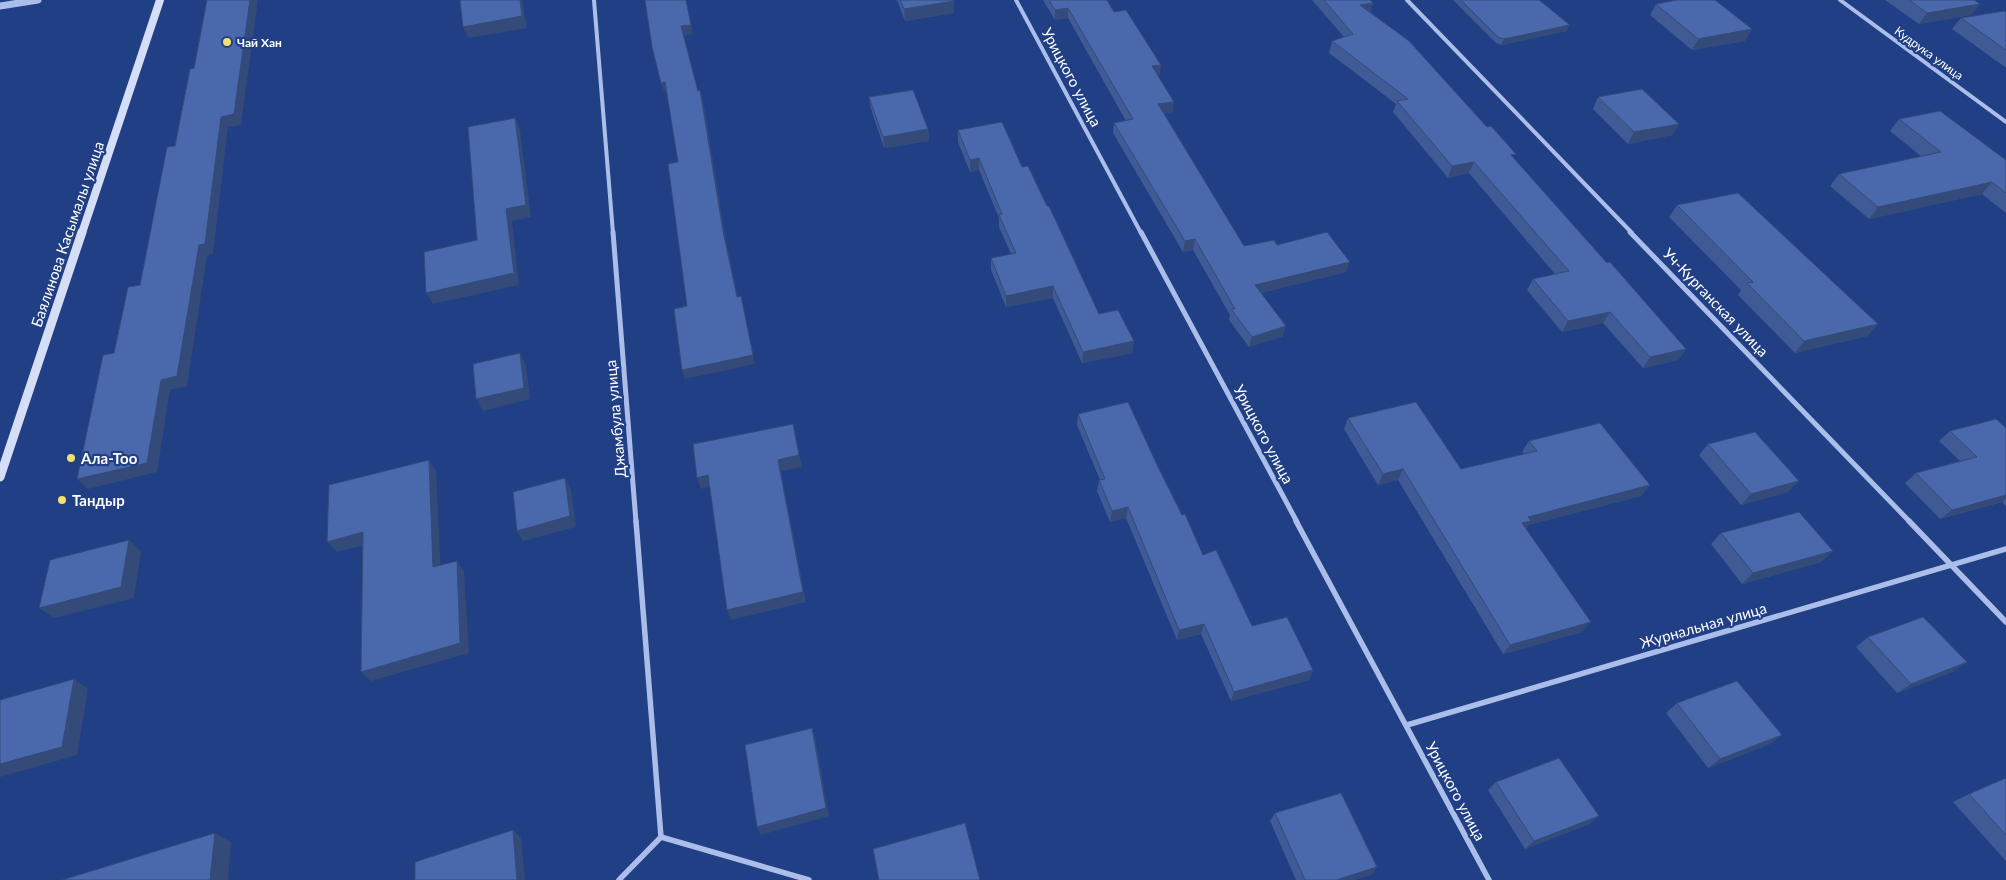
<svg xmlns="http://www.w3.org/2000/svg" width="2006" height="880" viewBox="0 0 2006 880" font-family="Lato,sans-serif">
<rect width="100%" height="100%" fill="#213f85"/>
<g fill="none" stroke-linecap="round" stroke-linejoin="round">
<g stroke="#aabee9" stroke-width="4">
<path d="M594 0 613 233"/>
<path d="M1016 0 1141 233"/>
<path d="M1407 0 1632 233"/>
<path d="M1840 0 2006 122"/>
</g>
<g stroke="#aabee9" stroke-width="5">
<path d="M613 232 636 522"/>
<path d="M1141 232 1297 522"/>
<path d="M1630 232 1910 522"/>
</g>
<g stroke="#aabee9" stroke-width="5.5">
<path d="M636 521 661 837"/>
<path d="M1296 521 1489 880"/>
<path d="M1909 521 2006 622"/>
<path d="M1407 725 2006 549"/>
<path d="M661 837 809 880"/>
<path d="M619 880 661 837"/>
</g>
<path stroke="#aabee9" stroke-width="7" d="M0 6 38 0"/>
<path stroke="#d4dff7" stroke-width="8" d="M82 233 160 0"/>
<path stroke="#d4dff7" stroke-width="9" d="M0 477 82 232"/>
</g>
<g fill="#405a95">
<path d="M897 0H953L954 13 905 21Z"/>
<path d="M1043 0H1107L1114 12 1160 75H1158L1173 112 1164 113 1244 246 1277 245 1346 272 1261 293 1283 336 1249 347 1229 320 1230 315 1193 250 1183 252 1113 133 1114 123 1126 121 1068 18 1055 20Z"/>
<path d="M1312 0H1370L1373 3 1370 13 1514 159 1607 263 1686 349 1678 360 1643 368 1603 323 1562 332 1527 290 1533 279 1555 274 1469 173 1448 178 1393 112 1396 104 1329 53 1332 41 1344 37Z"/>
<path d="M1453 0H1539L1567 31 1501 45 1496 43Z"/>
<path d="M1885 0H1974L1980 4 1971 15 1919 24Z"/>
<path d="M1656 4 1752 29 1745 41 1692 50 1650 15Z"/>
<path d="M2006 12V67H2005L1952 29 1961 18Z"/>
<path d="M869 97 928 129 929 141 884 148 871 109Z"/>
<path d="M1598 97 1679 124 1672 135 1628 144 1593 109Z"/>
<path d="M1899 119 2006 160V213L1982 194 1869 219 1830 186 1839 174 1922 157 1890 131Z"/>
<path d="M958 130 1022 167 1047 206 1099 314 1134 341 1132 353 1082 363 1053 298 1006 307 991 270V258L1011 254 999 227V218L979 170 970 172 958 142Z"/>
<path d="M1677 205 1878 324 1867 336 1795 353 1738 295 1741 290 1669 217Z"/>
<path d="M1078 414 1158 467 1182 515 1203 555 1252 626 1309 680 1231 701 1201 634 1177 640 1126 518 1110 522 1097 491 1099 480H1100L1077 425Z"/>
<path d="M1348 418 1461 469 1524 454 1522 452 1529 441 1650 485 1641 496 1528 525 1526 529 1582 632 1503 654 1398 480 1378 485 1344 429Z"/>
<path d="M2006 428V506L2002 502 1940 519 1905 483 1916 473 1960 461 1939 441 1950 431Z"/>
<path d="M1708 444 1788 492 1741 505 1699 455Z"/>
<path d="M1721 533 1833 551 1821 562 1742 584 1711 544Z"/>
<path d="M1868 637 1967 662 1952 672 1897 693 1856 647Z"/>
<path d="M1677 703 1782 735 1770 744 1708 768 1666 713Z"/>
<path d="M2006 778V861L1953 802 1969 794Z"/>
<path d="M1496 782 1599 816 1589 824 1525 849 1488 790Z"/>
<path d="M1275 813 1377 867 1371 875 1353 880H1296L1270 821Z"/>
</g>
<g fill="#344a79">
<path d="M250 0H258L241 125 228 127 213 254 207 256 187 386 170 390 157 472 88 489 77 479 199 245 221 117Z"/>
<path d="M520 0H522L527 28 468 38 463 27Z"/>
<path d="M686 0 693 34 684 36 681 26Z"/>
<path d="M954 1V13L905 21 904 9Z"/>
<path d="M1373 3 1370 14 1360 5Z"/>
<path d="M1980 4 1971 15 1919 24 1927 13Z"/>
<path d="M1068 8V18L1055 20V10Z"/>
<path d="M1570 25 1567 31 1501 45 1504 39Z"/>
<path d="M1752 29 1745 41 1692 50 1698 39Z"/>
<path d="M1161 65 1160 75 1151 77 1152 66Z"/>
<path d="M665 82 668 91 664 92 661 83Z"/>
<path d="M700 90 703 100 726 240 740 306 723 231Z"/>
<path d="M1174 102 1173 112 1157 115 1158 104Z"/>
<path d="M515 118 520 130 531 217 512 221 519 285 433 304 426 293 506 209Z"/>
<path d="M1679 124 1672 135 1628 144 1634 132Z"/>
<path d="M928 129 929 141 884 148 883 137Z"/>
<path d="M979 158V170L970 172V160Z"/>
<path d="M1474 162 1469 173 1448 178 1452 166Z"/>
<path d="M1992 182 1982 194 1869 219 1878 207Z"/>
<path d="M1195 239 1193 250 1183 252 1185 241Z"/>
<path d="M1350 262 1346 272 1253 295 1255 285Z"/>
<path d="M1053 286V298L1006 307V296Z"/>
<path d="M741 296 755 364 685 379 682 370Z"/>
<path d="M1610 312 1603 323 1562 332 1568 321Z"/>
<path d="M1878 324 1867 336 1795 353 1804 341Z"/>
<path d="M1286 326 1283 336 1249 347 1252 337Z"/>
<path d="M1134 341 1132 353 1082 363 1083 352Z"/>
<path d="M1686 349 1678 360 1643 368 1650 357Z"/>
<path d="M520 353 526 365 530 399 483 411 476 399Z"/>
<path d="M793 424 802 467 781 471 806 602 731 620 727 610 778 460Z"/>
<path d="M429 460 436 471 441 577 433 567Z"/>
<path d="M1403 469 1398 480 1378 485 1383 474Z"/>
<path d="M708 475 712 486 701 489 697 478Z"/>
<path d="M565 478 571 489 576 527 523 541 517 531Z"/>
<path d="M1799 481 1788 492 1741 505 1751 494Z"/>
<path d="M1650 485 1641 496 1528 525 1524 531 1522 523 1528 517Z"/>
<path d="M2006 495V499L2002 502 1940 519 1952 510Z"/>
<path d="M1128 507 1126 518 1110 522 1112 511Z"/>
<path d="M363 532 372 543 337 552 327 542Z"/>
<path d="M129 540 141 551 134 598 54 618 39 608Z"/>
<path d="M1833 551 1821 562 1742 584 1753 573Z"/>
<path d="M457 561 464 571 469 653 371 681 361 672Z"/>
<path d="M1591 622 1582 632 1503 654 1510 645Z"/>
<path d="M1204 624 1201 634 1177 640 1179 630Z"/>
<path d="M1967 662 1952 672 1897 693 1911 684Z"/>
<path d="M1313 670 1309 680 1231 701 1234 692Z"/>
<path d="M74 679 88 689 77 755 0 777V764Z"/>
<path d="M812 728 815 737 829 816 761 835 757 827Z"/>
<path d="M1782 735 1770 744 1708 768 1720 759Z"/>
<path d="M1599 816 1589 824 1525 849 1534 841Z"/>
<path d="M513 830 521 838 525 880H517Z"/>
<path d="M215 833 231 842 228 880H210Z"/>
<path d="M1377 867 1371 875 1353 880H1336Z"/>
</g>
<g fill="#4a69ad" stroke="#344a79">
<path d="M207 0H250L234 114 221 117 205 244 199 245 177 376 161 380 147 463 77 479 103 355 114 353 128 287 140 285 167 147 175 146 190 69 194 68Z"/>
<path d="M460 0H520L522 16 463 27Z"/>
<path d="M645 0H686L691 25 681 26 698 91 700 90 723 231 737 297 741 296 753 355 682 370 674 309 687 306 668 164 678 162 665 82 661 83 652 47Z"/>
<path d="M900 0H953L954 1 904 9Z"/>
<path d="M1049 0H1107L1114 12 1126 10 1161 65 1152 66 1174 102 1158 104 1244 246 1274 240 1277 245 1327 232 1350 262 1255 285 1286 326 1252 337 1231 309H1235L1195 239 1185 241 1114 123 1133 119 1068 8 1055 10Z"/>
<path d="M1324 0H1370L1373 3 1360 5 1409 41 1487 127 1491 126 1516 154 1511 155 1607 263 1610 262 1686 349 1650 357 1610 312 1568 321 1533 279 1569 271 1474 162 1452 166 1397 101 1408 99 1332 41 1353 34Z"/>
<path d="M1461 0H1539L1570 25 1504 39 1498 37Z"/>
<path d="M1677 0H1715L1752 29 1698 39 1656 4Z"/>
<path d="M1909 0H1974L1980 4 1927 13Z"/>
<path d="M2004 11 2006 12V50L1961 18Z"/>
<path d="M1642 89 1679 124 1634 132 1598 97Z"/>
<path d="M913 90 928 129 883 137 869 97Z"/>
<path d="M1940 111 2006 160V193L1992 182 1878 207 1839 174 1941 152 1899 119Z"/>
<path d="M515 118 526 205 506 209 514 273 426 293 424 252 477 240 468 127Z"/>
<path d="M1002 122 1022 167 1028 166 1047 206H1049L1099 314 1118 310 1134 341 1083 352 1053 286 1006 296 991 258 1016 253 999 215 1002 214 979 158 970 160 958 130Z"/>
<path d="M1738 193 1878 324 1804 341 1747 283 1753 282 1677 205Z"/>
<path d="M520 353 524 388 476 399 473 364Z"/>
<path d="M1128 402 1158 467 1182 515 1185 514 1203 555 1216 550 1252 626 1287 617 1313 670 1234 692 1204 624 1179 630 1128 507 1112 511 1099 480 1105 479 1078 414Z"/>
<path d="M1416 402 1461 469 1537 451 1529 441 1600 423 1650 485 1528 517 1531 521 1522 523 1591 622 1510 645 1403 469 1383 474 1348 418Z"/>
<path d="M1996 419 2006 428V495L1952 510 1916 473 1977 457 1950 431Z"/>
<path d="M793 424 799 455 778 460 803 592 727 610 708 475 697 478 693 444Z"/>
<path d="M1755 432 1799 481 1751 494 1708 444Z"/>
<path d="M429 460 433 567 457 561 460 643 361 672 363 532 327 542 329 485Z"/>
<path d="M565 478 570 516 517 531 513 492Z"/>
<path d="M1799 512 1833 551 1753 573 1721 533Z"/>
<path d="M129 540 121 587 39 608 50 560Z"/>
<path d="M1923 617 1967 662 1911 684 1868 637Z"/>
<path d="M74 679 62 747 0 764V700Z"/>
<path d="M1737 681 1782 735 1720 759 1677 703Z"/>
<path d="M812 728 826 808 757 827 745 745Z"/>
<path d="M1559 758 1599 816 1534 841 1496 782Z"/>
<path d="M2006 778V835L1969 794Z"/>
<path d="M1341 793 1377 867 1336 880H1305L1275 813Z"/>
<path d="M965 823 980 880H879L873 849Z"/>
<path d="M513 830 517 880H415V862Z"/>
<path d="M215 833 210 880H62Z"/>
</g>
<g fill="#f6e06b" stroke="#213f85" stroke-width="2">
<circle cx="227" cy="42" r="5"/>
<circle cx="71" cy="458" r="5"/>
<circle cx="62" cy="500" r="5"/>
</g>
<g text-anchor="middle" dominant-baseline="central" stroke-width="4.5" stroke-linejoin="round" paint-order="stroke">
<g font-size="12" font-weight="bold" fill="#fff" stroke="#213f85" text-anchor="start">
<text x="237" y="42">Чай Хан</text>
</g>
<g font-size="12" fill="#fff" stroke="#213f85">
<text transform="translate(1929 53) rotate(36)">Кудрука улица</text>
</g>
<g font-size="15" fill="#fff" stroke="#213f85">
<text transform="translate(1072 77) rotate(62)">Урицкого улица</text>
<text transform="translate(67 234) rotate(-71)">Баялинова Касымалы улица</text>
<text transform="translate(1716 302) rotate(46)">Уч-Курганская улица</text>
<text transform="translate(615 419) rotate(-95)">Джамбула улица</text>
<text transform="translate(1264 434) rotate(62)">Урицкого улица</text>
<text transform="translate(1703 625) rotate(-16)">Журнальная улица</text>
<text transform="translate(1456 791) rotate(62)">Урицкого улица</text>
</g>
<g font-size="15" font-weight="bold" fill="#fff" stroke="#213f85" text-anchor="start">
<text x="81" y="458">Ала-Тоо</text>
<text x="72" y="500">Тандыр</text>
</g>
</g>
</svg>
